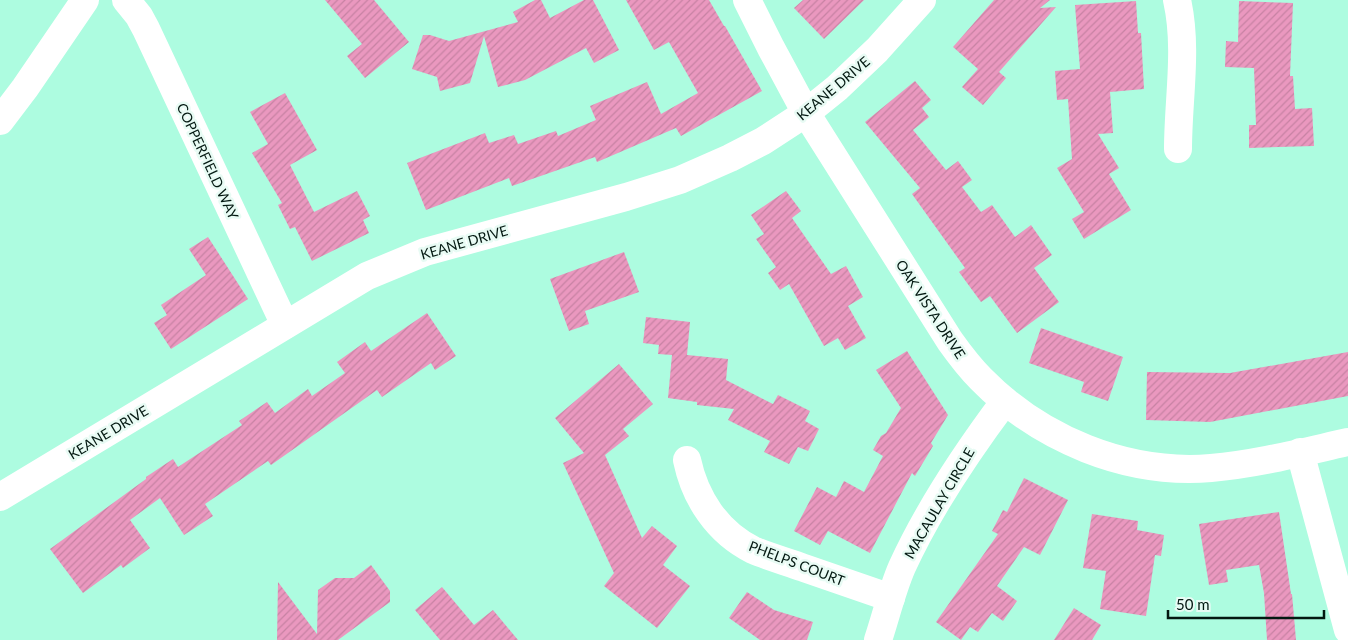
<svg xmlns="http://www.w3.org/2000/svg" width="1348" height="640" viewBox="0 0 1348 640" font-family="Lato,sans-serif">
<defs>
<pattern id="building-hatch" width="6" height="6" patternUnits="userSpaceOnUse" patternTransform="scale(1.25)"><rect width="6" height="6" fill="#ea98bf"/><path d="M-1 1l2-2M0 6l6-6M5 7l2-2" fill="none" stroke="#c782a3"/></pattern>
</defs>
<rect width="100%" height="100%" fill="#adfce0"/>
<g fill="url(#building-hatch)">
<path d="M325 0H374L409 42 365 78 347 56 362 44Z"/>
<path d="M535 0H541L550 18 584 0H593L619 50 594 63 586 48 525 80 498 87 484 36 470 83 440 91 437 77 412 69 423 35H430L449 41 518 22 513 12Z"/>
<path d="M626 0H709L724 26H725L762 91 681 136 676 128 597 162 595 157 512 186 509 178 426 210 407 163 485 133 489 143 514 135 518 144 556 131 558 136 596 120 590 106 647 82 661 114 698 93 669 42 654 50Z"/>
<path d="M803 0H864L824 39 794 8Z"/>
<path d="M994 0H1050L1040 8 1056 7 999 72 1006 78 983 105 962 87 978 69 953 47Z"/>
<path d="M1136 1 1138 33H1141L1144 89 1110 92 1113 133 1098 134 1119 168 1109 174 1131 210 1084 239 1072 219 1084 212 1057 168 1072 159 1068 99 1057 100 1055 71 1080 69 1075 5Z"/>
<path d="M1239 1 1293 3 1290 76H1293L1295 109 1312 108 1314 146 1249 148V125H1256L1254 68 1225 67 1226 41 1238 42Z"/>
<path d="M915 81 931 100 922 108 929 117 913 130 946 170 958 161 972 180 962 187 981 212 992 205 1015 237 1031 225 1052 255 1034 268 1059 302 1017 333 990 296 981 302 959 272 965 268 912 194 920 188 865 122Z"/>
<path d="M285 93 317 150 290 165 314 212 357 191 370 216 363 220 369 233 312 261 295 227 290 229 278 205 282 203 252 153 268 144 250 112Z"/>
<path d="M786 191 801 211 792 218 831 274 846 266 863 297 848 306 866 338 845 350 838 338 824 346 789 284 780 290 768 273 776 267 756 239 764 234 751 215Z"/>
<path d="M208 237 248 299 171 349 154 323 167 315 161 305 206 275 189 249Z"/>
<path d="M624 252 639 292 585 311 589 324 569 331 550 279Z"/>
<path d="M427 313 456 356 435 370 431 363 382 397 377 390 271 465 268 461 205 504 213 516 184 535 160 498 130 520 150 548 123 568 121 565 83 593 50 549 146 479V477L173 459 178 467 242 425 239 421 267 402 275 413 308 389 312 396 345 373 337 362 365 342 371 351Z"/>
<path d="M646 317 690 322 687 355 728 359 726 380 773 404 778 395 810 411 805 421 819 429 808 451 798 447 789 464 764 452 770 441 728 420 734 409 697 405V402L668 398 672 355 658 354 659 345 643 343Z"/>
<path d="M1041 328 1123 357 1108 401 1081 392 1084 382 1029 363Z"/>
<path d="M907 351 948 415 931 443 933 446 915 476 912 473 870 553 828 531 820 545 794 531 817 487 836 497 844 481 864 492 883 456 873 450 881 436 886 433 901 408 876 370Z"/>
<path d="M1348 352V396L1210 422 1146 420 1147 372 1230 373Z"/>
<path d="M619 364 653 404 623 429 629 436 605 455 642 538 652 526 677 546 663 565 690 586 657 628 604 586 614 573 563 463 584 453 555 418Z"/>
<path d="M1024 478 1068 500 1040 555 1024 547 997 586 1017 601 1003 621 992 613 978 632 970 627 961 640 936 622 998 534 992 531 1003 510 1007 512Z"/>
<path d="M1279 512 1291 594H1292L1296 640H1267L1264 593 1259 565 1226 570 1228 582 1209 585 1199 524Z"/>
<path d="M1092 514 1138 521 1137 530 1164 535 1161 556 1155 555 1146 616 1100 609 1106 571 1083 568Z"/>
<path d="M371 565 390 591V602L338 640H277L278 582 317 634 318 590 335 578H354Z"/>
<path d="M442 587 474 625 493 610 518 640H440L415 610Z"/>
<path d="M747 592 774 610 813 622 807 640H760L729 618Z"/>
<path d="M1074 608 1101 625 1092 640H1054Z"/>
</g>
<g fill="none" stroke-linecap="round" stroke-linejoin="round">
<g stroke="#fff" stroke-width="28">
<path d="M126 0 139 16 146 29 285 325"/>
<path d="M747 0 771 48 806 113 950 341C960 355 970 368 981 379 1040 439 1126 475 1211 468 1257 464 1303 452 1348 442"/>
<path d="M1177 0C1188 49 1178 99 1178 149"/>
<path d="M0 121 25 88 85 0"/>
<path d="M1300 452 1348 630"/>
<path d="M687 460C695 498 717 532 753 550 769 557 788 562 804 568 833 578 862 588 891 598"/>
<path d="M0 497 367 276 425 252 626 197 680 180 730 158 763 141 806 113 837 88 877 50 922 0"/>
<path d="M878 640C886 616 892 590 902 567 929 508 966 453 1005 401"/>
</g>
</g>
<g text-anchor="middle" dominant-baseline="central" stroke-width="5" stroke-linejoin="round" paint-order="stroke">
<g font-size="14" fill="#031811" stroke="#e8fbf4">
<text transform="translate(833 88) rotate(-40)">KEANE DRIVE</text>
<text transform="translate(208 161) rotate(65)">COPPERFIELD WAY</text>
<text transform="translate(464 242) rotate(-16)">KEANE DRIVE</text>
<text transform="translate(931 309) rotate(57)">OAK VISTA DRIVE</text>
<text transform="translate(108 432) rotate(-31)">KEANE DRIVE</text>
<text transform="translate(939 503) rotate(-60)">MACAULAY CIRCLE</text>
<text transform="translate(797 563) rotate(21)">PHELPS COURT</text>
</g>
</g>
<path d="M1168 610v8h156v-8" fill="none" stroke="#031811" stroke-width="2.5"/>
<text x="1176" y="610" font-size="15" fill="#031811" stroke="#e8fbf4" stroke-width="4" paint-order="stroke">50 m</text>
</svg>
